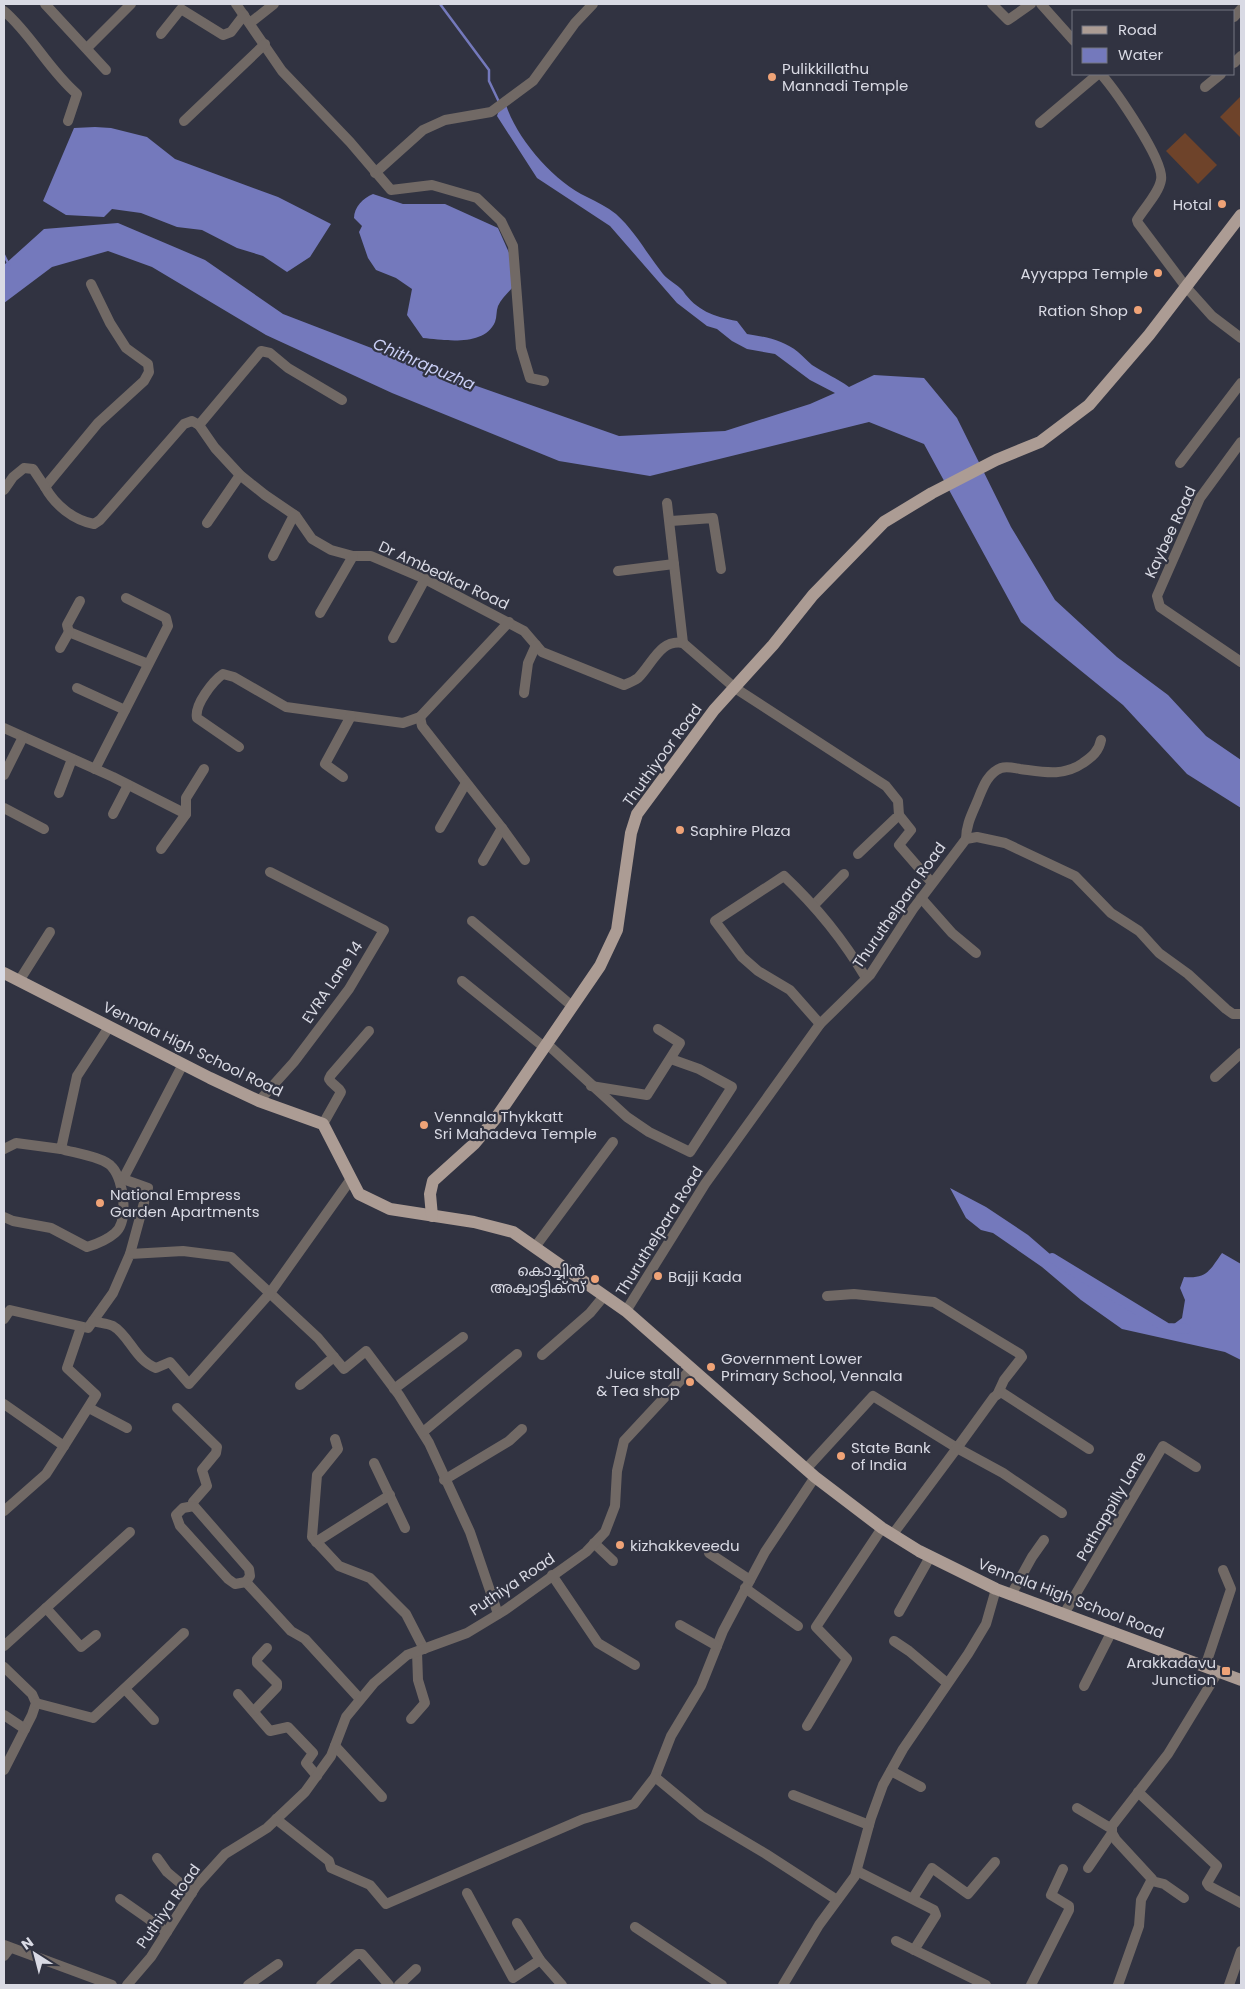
<svg xmlns="http://www.w3.org/2000/svg" width="1245" height="1989" viewBox="0 0 1245 1989" font-family="Poppins,'Noto Sans Malayalam',sans-serif">
<rect width="100%" height="100%" fill="#313341"/>
<g fill="#6e432a">
<path d="M1241 96V138L1220 117Z"/>
<path d="M1185 133 1217 165 1198 184 1166 151Z"/>
</g>
<g fill="#7479bc">
<path d="M506 105C517 139 554 182 587 197 597 202 607 207 616 214 635 231 647 254 663 274 668 280 677 284 683 291 696 310 714 317 737 321L747 334C766 337 783 340 798 352 803 356 807 361 812 365 824 373 837 378 849 387L874 375 924 378 957 418 1011 527 1055 600 1117 657 1168 695 1206 736 1241 760V808L1187 774 1123 705 1021 622 924 444 869 422 650 476 559 461 392 393 266 335 152 267 108 251 52 267 4 303V265L44 229 118 223 205 260 283 314 400 359 619 436 725 431 810 404 835 393 810 380 775 354 747 349 732 341 717 329 707 326 677 303 610 226 537 178 497 116 499 110Z"/>
<path d="M95 127 111 128 147 137 175 159 278 197 331 224 310 257 287 272 263 256 237 248 202 230 177 227 141 213 112 209 104 217 66 215 43 201 74 128Z"/>
<path d="M373 194 403 204H445L498 228 510 255 512 288C507 294 501 299 498 306 496 311 497 317 495 322 484 347 444 340 423 338L407 315 412 289 396 278 376 270 368 258 359 232 362 226 354 218C354 207 363 198 373 194Z"/>
<path d="M950 1188 986 1207 1028 1235 1065 1267 1090 1284 1160 1327 1165 1332H1172L1174 1324 1182 1318 1185 1300 1180 1288 1184 1277C1207 1279 1210 1270 1222 1253L1241 1264V1360L1225 1352 1122 1329 1081 1300 1042 1267 993 1233 981 1230 966 1218Z"/>
</g>
<g fill="none" stroke-linecap="round" stroke-linejoin="round">
<g stroke="#7479bc" stroke-width="2.5">
<path d="M440 4 489 70V81L499 102"/>
<path d="M4 255 9 265"/>
</g>
<path stroke="#7479bc" stroke-width="10" d="M1052 1258 1167 1328 1186 1329"/>
<g stroke="#716965" stroke-width="10">
<path d="M45 4 106 70"/>
<path d="M236 4 282 71 350 142 391 190 432 185 477 198 501 221 513 246 521 348 530 378 544 381"/>
<path d="M992 4 1008 20 1031 4"/>
<path d="M1041 4 1074 41"/>
<path d="M4 11C32 35 48 69 77 94L68 121"/>
<path d="M1234 17 1241 9"/>
<path d="M250 23 274 4"/>
<path d="M161 34 181 9 223 35 231 32 244 15"/>
<path d="M87 48 131 4"/>
<path d="M1234 63 1241 56"/>
<path d="M1101 74C1115 90 1165 161 1161 180 1159 193 1144 208 1137 220L1138 223 1186 287 1212 316 1241 338"/>
<path d="M1205 87 1221 74"/>
<path d="M184 121 265 44"/>
<path d="M1040 123 1098 74"/>
<path d="M375 173 423 130 445 120 491 112 533 81 575 23 593 4"/>
<path d="M91 284 110 323 126 348 148 364 149 372 144 381 98 423 45 487C55 505 73 520 94 524L100 520 184 424 192 421 199 425 215 448 240 475 265 495 296 516 312 539 331 550 353 556H371L425 579 524 631 542 652 624 685C629 683 634 681 638 678 653 663 660 639 683 643L735 688 886 786 898 801 899 815 858 854"/>
<path d="M199 425 261 351 270 353 288 368 342 400"/>
<path d="M1241 442 1200 498 1157 596 1160 607 1241 662"/>
<path d="M1180 463 1241 383"/>
<path d="M4 490 13 477 24 468 33 469 45 487"/>
<path d="M667 503 683 643"/>
<path d="M671 521 713 518 721 569"/>
<path d="M207 523 240 475"/>
<path d="M273 556 294 515"/>
<path d="M618 571 674 564"/>
<path d="M80 601 67 625 69 632 148 664"/>
<path d="M320 613 353 556"/>
<path d="M393 638 425 579"/>
<path d="M60 648 69 632"/>
<path d="M77 688 125 710"/>
<path d="M524 693 528 663 536 645"/>
<path d="M420 717 422 726 502 828 483 861"/>
<path d="M4 728 113 777 186 814"/>
<path d="M239 747 197 718C194 705 213 681 223 674L234 677 286 707 403 723 420 717 509 622"/>
<path d="M95 769 168 626 166 618 126 598"/>
<path d="M4 775 23 737"/>
<path d="M343 777 325 764 351 716"/>
<path d="M59 793 72 759"/>
<path d="M4 808 44 829"/>
<path d="M113 814 128 785"/>
<path d="M899 815 911 830 899 845 932 883"/>
<path d="M440 828 466 783"/>
<path d="M502 828 525 860"/>
<path d="M966 839C966 825 972 814 977 802 982 790 987 773 1001 768 1007 766 1014 768 1020 769 1043 772 1063 777 1083 763 1092 757 1099 751 1101 740"/>
<path d="M161 849 186 814V798L204 769"/>
<path d="M921 898 952 933 976 953"/>
<path d="M814 905 844 874"/>
<path d="M472 921 572 1006"/>
<path d="M19 981 50 932"/>
<path d="M462 981 544 1047"/>
<path d="M820 1024 790 990 758 971 742 957 715 921 784 876C817 907 843 939 866 978"/>
<path d="M546 1043 627 1117 649 1132 690 1152 732 1087 699 1069 671 1059"/>
<path d="M1215 1077 1241 1053"/>
<path d="M591 1086 647 1095 680 1043 658 1029"/>
<path d="M259 1101 294 1062 349 989 384 930 270 872"/>
<path d="M323 1124 341 1092C338 1086 332 1085 329 1079L331 1075 369 1031"/>
<path d="M4 1149 16 1143 61 1149 77 1076 109 1027"/>
<path d="M4 1217 13 1221 51 1228 87 1247C97 1244 107 1240 115 1233 129 1221 124 1180 112 1167 104 1157 74 1153 61 1149"/>
<path d="M535 1247 613 1142"/>
<path d="M130 1254 148 1188 123 1179 183 1064"/>
<path d="M827 1296 854 1294 934 1302 1020 1354 1022 1357 1004 1380 998 1393"/>
<path d="M626 1311 705 1184 769 1095 820 1024 870 975 913 909 966 839 977 837 1005 843 1075 876 1111 913 1139 931 1159 953 1188 974 1226 1009 1233 1014H1241"/>
<path d="M4 1319 10 1310 88 1328 113 1293 130 1254 183 1251 231 1257 318 1338 344 1369 366 1351 399 1395 429 1443 470 1532 498 1614"/>
<path d="M93 1321C99 1323 107 1323 113 1326 129 1335 135 1360 156 1368L170 1362 189 1384 270 1293 351 1179"/>
<path d="M542 1355 590 1313 604 1296"/>
<path d="M300 1385 334 1357"/>
<path d="M394 1389 463 1337"/>
<path d="M4 1404 64 1446 46 1474 4 1511"/>
<path d="M89 1408 127 1428"/>
<path d="M177 1408 217 1447 216 1453 202 1470 207 1486 193 1502 194 1506 249 1569 250 1576 246 1582 291 1631 305 1639 360 1699"/>
<path d="M423 1432 517 1354"/>
<path d="M335 1439 338 1449 317 1475 312 1537 339 1566 370 1578 406 1614 424 1649"/>
<path d="M64 1446 96 1395 67 1368 81 1327"/>
<path d="M374 1463 405 1528"/>
<path d="M806 1469 873 1396 957 1448 994 1397 1001 1392 1089 1449"/>
<path d="M815 1477 765 1552 723 1631 701 1686 671 1736 655 1777 702 1816 766 1854 837 1900"/>
<path d="M444 1480 509 1441 522 1429"/>
<path d="M194 1506 183 1508 176 1515 180 1526 228 1579 235 1584 246 1582"/>
<path d="M893 1534 957 1448 1003 1473 1062 1513"/>
<path d="M316 1542 390 1495"/>
<path d="M594 1543 613 1561"/>
<path d="M709 1553 750 1580"/>
<path d="M552 1575 598 1643 635 1665"/>
<path d="M745 1588 798 1626"/>
<path d="M1011 1595 1032 1557 1044 1540"/>
<path d="M46 1608 81 1647 96 1635"/>
<path d="M899 1612 930 1557"/>
<path d="M1064 1614 1163 1446 1196 1467"/>
<path d="M680 1625 717 1646"/>
<path d="M894 1641 909 1651 947 1683"/>
<path d="M4 1646 130 1532"/>
<path d="M4 1667 32 1694 36 1703 32 1715 4 1770"/>
<path d="M1205 1667 1231 1589 1223 1570"/>
<path d="M1084 1686 1112 1631"/>
<path d="M125 1689 154 1720"/>
<path d="M238 1694 270 1731 288 1727 313 1753 306 1763 317 1776"/>
<path d="M36 1703 93 1718 184 1633"/>
<path d="M254 1711 277 1687V1683L257 1663V1659L267 1648"/>
<path d="M4 1715 25 1729"/>
<path d="M411 1719 425 1703 418 1680 417 1652"/>
<path d="M807 1726 847 1659 816 1627 882 1528"/>
<path d="M335 1746 382 1797"/>
<path d="M891 1771 921 1787"/>
<path d="M1138 1792 1217 1866 1207 1883 1209 1886 1241 1903"/>
<path d="M793 1795 869 1825"/>
<path d="M1077 1808 1112 1829"/>
<path d="M276 1819 329 1861 331 1868 370 1885 386 1904 583 1819 634 1804 655 1777"/>
<path d="M157 1858 167 1872 192 1893"/>
<path d="M1088 1868 1112 1833"/>
<path d="M857 1871 934 1910 936 1915 914 1950"/>
<path d="M1152 1881 1164 1884 1184 1898"/>
<path d="M467 1893 513 1978 540 1960"/>
<path d="M913 1898 932 1868 968 1894 995 1862"/>
<path d="M120 1899 167 1932"/>
<path d="M517 1923 540 1960 562 1985"/>
<path d="M635 1927 722 1985"/>
<path d="M896 1941 986 1985"/>
<path d="M4 1945 112 1985"/>
<path d="M4 1956 10 1948"/>
<path d="M127 1985 151 1957 196 1886 225 1854 267 1828 305 1792 331 1756 346 1717 374 1683 407 1655 467 1633 505 1610 586 1552 605 1532 615 1506 617 1471 624 1441 691 1369"/>
<path d="M248 1985 278 1964"/>
<path d="M321 1985 357 1954H362L389 1985"/>
<path d="M399 1985 416 1969"/>
<path d="M783 1985 819 1925 855 1876 871 1818 883 1785 903 1749 968 1654 986 1624 996 1589"/>
<path d="M1031 1985 1069 1910V1906L1051 1895 1063 1869"/>
<path d="M1118 1985 1139 1926 1141 1900 1152 1879 1116 1840 1112 1833V1826L1168 1754 1218 1672"/>
<path d="M1229 1985 1241 1951"/>
</g>
<g stroke="#ac9c94" stroke-width="12">
<path d="M4 973 210 1078 259 1101 323 1124 359 1194 390 1209 474 1222 513 1232 626 1311 815 1477 882 1528 919 1551 996 1589 1241 1680"/>
<path d="M432 1216 430 1194 433 1181 474 1144 496 1118 600 966 617 930 631 833 637 814 714 710 773 645 813 595 884 522 932 493 996 460 1040 442 1089 405 1149 335 1241 215"/>
</g>
</g>
<g fill="#efa377" stroke="#313341" stroke-width="2">
<circle cx="772" cy="77" r="5"/>
<circle cx="1222" cy="204" r="5"/>
<circle cx="1158" cy="273" r="5"/>
<circle cx="1138" cy="310" r="5"/>
<circle cx="680" cy="830" r="5"/>
<circle cx="424" cy="1125" r="5"/>
<circle cx="100" cy="1203" r="5"/>
<circle cx="658" cy="1276" r="5"/>
<circle cx="595" cy="1279" r="5"/>
<circle cx="711" cy="1367" r="5"/>
<circle cx="690" cy="1382" r="5"/>
<circle cx="841" cy="1456" r="5"/>
<circle cx="620" cy="1545" r="5"/>
<rect x="1221" y="1666" width="10" height="10" rx="2.5"/>
</g>
<g text-anchor="middle" dominant-baseline="central" stroke-width="4.5" stroke-linejoin="round" paint-order="stroke">
<g font-size="15" fill="#d9dae4" stroke="#313341" text-anchor="start">
<text x="782" y="68">Pulikkillathu<tspan x="782" dy="17">Mannadi Temple</tspan></text>
<text x="1212" y="204" text-anchor="end">Hotal</text>
<text x="1148" y="273" text-anchor="end">Ayyappa Temple</text>
<text x="1128" y="310" text-anchor="end">Ration Shop</text>
<text x="690" y="830">Saphire Plaza</text>
<text x="434" y="1116">Vennala Thykkatt<tspan x="434" dy="17">Sri Mahadeva Temple</tspan></text>
<text x="110" y="1194">National Empress<tspan x="110" dy="17">Garden Apartments</tspan></text>
<text x="585" y="1270" text-anchor="end">കൊച്ചിൻ<tspan x="585" dy="17">അക്വാട്ടിക്സ്</tspan></text>
<text x="668" y="1276">Bajji Kada</text>
<text x="721" y="1358">Government Lower<tspan x="721" dy="17">Primary School, Vennala</tspan></text>
<text x="680" y="1373" text-anchor="end">Juice stall<tspan x="680" dy="17">&amp; Tea shop</tspan></text>
<text x="851" y="1447">State Bank<tspan x="851" dy="17">of India</tspan></text>
<text x="630" y="1545">kizhakkeveedu</text>
<text x="1216" y="1662" text-anchor="end">Arakkadavu<tspan x="1216" dy="17">Junction</tspan></text>
</g>
<g font-size="15" fill="#d9dae4" stroke="#313341">
<text transform="translate(1170 532) rotate(-65)">Kaybee Road</text>
<text transform="translate(444 575) rotate(25)">Dr Ambedkar Road</text>
<text transform="translate(662 755) rotate(-54)">Thuthiyoor Road</text>
<text transform="translate(899 905) rotate(-55)">Thuruthelpara Road</text>
<text transform="translate(332 982) rotate(-56)">EVRA Lane 14</text>
<text transform="translate(193 1049) rotate(26)">Vennala High School Road</text>
<text transform="translate(659 1231) rotate(-58)">Thuruthelpara Road</text>
<text transform="translate(1111 1506) rotate(-60)">Pathappilly Lane</text>
<text transform="translate(512 1584) rotate(-34)">Puthiya Road</text>
<text transform="translate(1071 1598) rotate(21)">Vennala High School Road</text>
<text transform="translate(168 1906) rotate(-55)">Puthiya Road</text>
</g>
<g font-size="16" font-style="italic" fill="#cacff5" stroke="#313341">
<text transform="translate(424 364) rotate(23)">Chithrapuzha</text>
</g>
</g>
<rect width="1245" height="1989" fill="none" stroke="#d9dae4" stroke-width="10"/>
<rect x="1072" y="10" width="162" height="65" fill="#313341" stroke="#747682"/>
<rect x="1082" y="26" width="25" height="8" fill="#ac9c94" stroke="#747682"/>
<text x="1118" y="35" font-size="15" fill="#d9dae4">Road</text>
<rect x="1082" y="48" width="25" height="15" fill="#7479bc" stroke="#747682"/>
<text x="1118" y="60" font-size="15" fill="#d9dae4">Water</text>
<g transform="translate(35 1954) rotate(324)" stroke="#313341" stroke-width="4" paint-order="stroke">
<path d="M0-4L9 19L0 12L-9 19Z" fill="#d9dae4"/>
<text y="-8" font-size="14" font-weight="bold" text-anchor="middle" fill="#d9dae4">N</text>
</g>
</svg>
